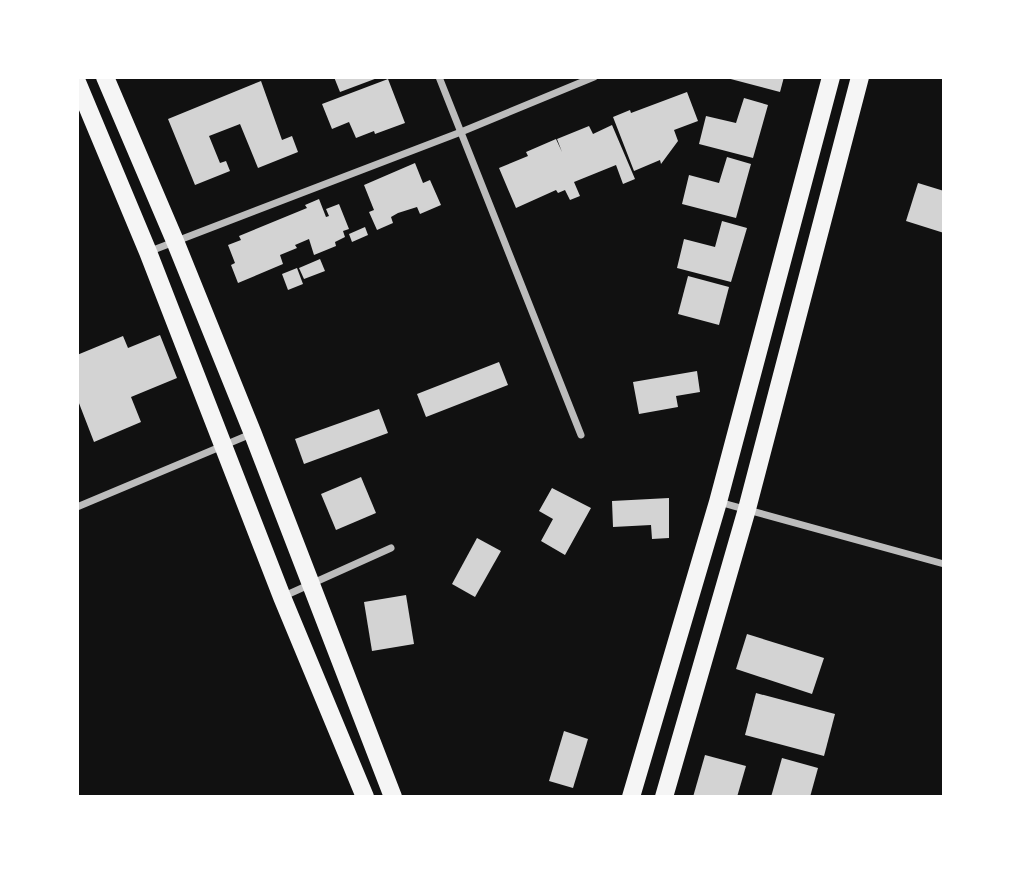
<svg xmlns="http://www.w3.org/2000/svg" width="1021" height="874" viewBox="0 0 1021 874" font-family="Raleway,sans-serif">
<rect width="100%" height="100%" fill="#111"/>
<g fill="#d3d3d3">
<path d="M334 77H380L340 92Z"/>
<path d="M723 77H784L780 92Z"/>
<path d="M388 79 405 123 375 134 374 131 356 138 349 122 332 129 322 104Z"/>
<path d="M261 81 282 140 292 136 298 152 258 168 240 124 209 136 220 163 226 161 230 171 195 185 168 119Z"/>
<path d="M687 92 698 121 674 130 678 141 661 164 660 160 634 171 613 117 630 110 631 113Z"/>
<path d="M744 98 768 105 753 158 699 144 706 116 736 123Z"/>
<path d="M612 125 635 179 623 184 616 165 574 182 580 196 570 200 565 190 558 193 556 190 516 208 499 168 528 156 526 152 556 139 562 152 557 139 589 126 593 134Z"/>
<path d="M727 157 751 164 736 218 682 204 689 175 719 183Z"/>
<path d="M415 163 423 183 430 180 441 205 420 214 417 207 398 213 391 217 393 223 377 230 369 212 374 210 364 185Z"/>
<path d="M918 183 944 191V233L906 221Z"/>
<path d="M319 199 326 217 329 216 326 209 339 204 349 229 343 231 345 237 335 242 336 246 314 255 309 239 295 245 297 248 280 255 283 264 238 283 231 265 235 263 228 245 241 240 239 236 307 208 305 205Z"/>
<path d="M722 221 747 228 731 282 677 268 684 239 715 247Z"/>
<path d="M365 227 368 235 352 242 349 234Z"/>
<path d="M320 259 325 271 304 279 299 268Z"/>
<path d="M297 268 303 284 288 290 282 274Z"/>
<path d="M688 276 729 287 719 325 678 314Z"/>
<path d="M160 335 177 378 131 397 141 422 94 442 77 398V355L123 336 128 348Z"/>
<path d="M499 362 508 385 426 417 417 394Z"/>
<path d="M697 371 700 392 676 396 678 407 639 414 633 382Z"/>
<path d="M379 409 388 433 304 464 295 439Z"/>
<path d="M361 477 376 513 336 530 321 494Z"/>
<path d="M552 488 591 508 565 555 541 541 553 519 539 511Z"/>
<path d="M669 498V538L652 539 651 525 613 527 612 501Z"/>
<path d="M477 538 501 551 475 597 452 584Z"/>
<path d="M406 595 414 644 372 651 364 602Z"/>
<path d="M747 634 824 658 812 694 736 669Z"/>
<path d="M756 693 835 714 824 756 745 735Z"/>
<path d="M564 731 588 739 573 788 549 781Z"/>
<path d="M705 755 746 766 737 797H693Z"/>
<path d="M782 758 818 768 810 797H771Z"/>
</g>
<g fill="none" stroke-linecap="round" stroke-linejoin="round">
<g stroke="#bcbcbc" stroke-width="7">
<path d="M439 77 581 435"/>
<path d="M148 252 461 132 594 77"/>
<path d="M719 502 944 564"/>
<path d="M77 507 251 434"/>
<path d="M282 597 391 548"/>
</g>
<g stroke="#f5f5f5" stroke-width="18">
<path d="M105 77 175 241 253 434 393 797"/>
<path d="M77 82 148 252 282 597 365 797"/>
<path d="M631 797 718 502 831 77"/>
<path d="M664 797 747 509 860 77"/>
</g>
</g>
<rect width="1021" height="874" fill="none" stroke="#ffffff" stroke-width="158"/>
</svg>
